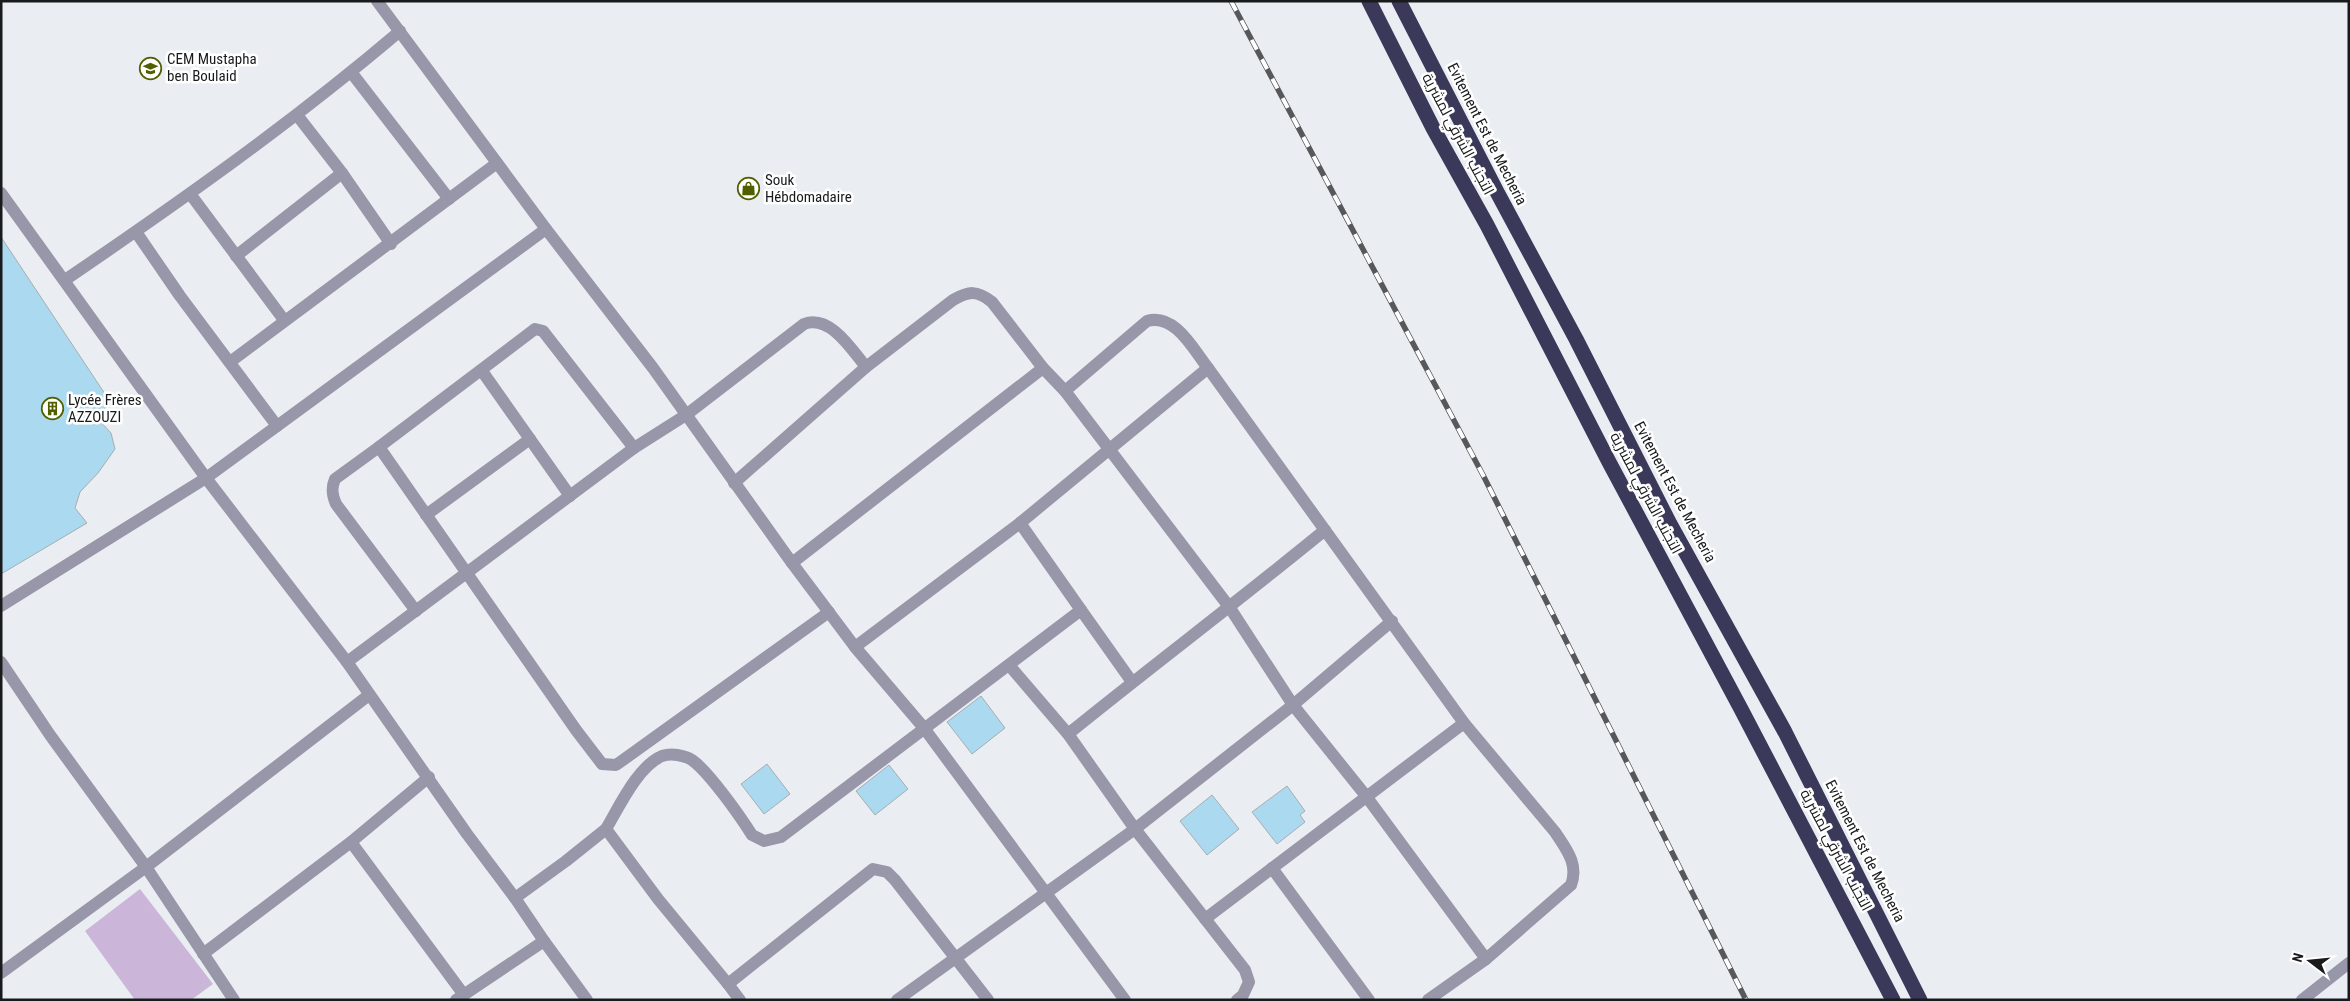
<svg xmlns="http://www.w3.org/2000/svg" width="2350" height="1001" viewBox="0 0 2350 1001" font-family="'Roboto Condensed',Cairo,sans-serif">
<rect width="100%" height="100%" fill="#eaeef2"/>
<path fill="#cbb5d8" d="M140 889 213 984 191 1000H135L85 931Z"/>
<g fill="#abd9f0" stroke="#a8adb0">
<path d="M1 237 111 403 95 416 111 433 115 449 98 473 80 492 75 508 87 523 1 574Z"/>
<path d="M981 696 1005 728 972 754 947 722Z"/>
<path d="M767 764 790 794 764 814 741 784Z"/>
<path d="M889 765 908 789 875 815 856 791Z"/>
<path d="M1287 786 1305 811 1300 815 1305 822 1277 844 1252 812Z"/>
<path d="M1212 795 1239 829 1207 855 1180 821Z"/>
</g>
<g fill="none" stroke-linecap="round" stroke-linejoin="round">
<g stroke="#9797a9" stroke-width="12">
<path d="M377 1 546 229 653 368 792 563 855 647 924 728 1125 1000"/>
<path d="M351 72 449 199"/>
<path d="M297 115 342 173 391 244"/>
<path d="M1 193 206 478 347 662 467 834 515 898 544 941 587 1000"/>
<path d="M191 195 284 320"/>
<path d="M136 232 180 296 277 426"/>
<path d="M236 256 342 173"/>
<path d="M65 280C181 201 293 122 400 31"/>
<path d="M230 362 497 163"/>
<path d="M482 371 570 496"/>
<path d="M1065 391 1147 321C1175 313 1193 349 1208 368L1464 723 1555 832C1566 849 1579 864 1571 885L1486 959 1428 1000"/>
<path d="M379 447 335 479C331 488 332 495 336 504L416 611"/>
<path d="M634 448 543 331 535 329 379 447 576 730 602 764 616 765 829 612"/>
<path d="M734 483 866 367 953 300C969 291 977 290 992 302L1043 368 1065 391 1230 608 1293 705 1366 796 1486 959"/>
<path d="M426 515 530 439"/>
<path d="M792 563 1043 368"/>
<path d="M1 606 206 478 546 229"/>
<path d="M1081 610 1132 682"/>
<path d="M855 647 1020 523 1208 368"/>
<path d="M1 662 50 735 146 867 234 1000"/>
<path d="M347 662 634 448 686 415 804 324C830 314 852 350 866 367"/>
<path d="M1009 665 1068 734 1135 829 1245 970 1249 982 1243 995 1237 1000"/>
<path d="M1068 734C1153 665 1241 599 1325 530"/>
<path d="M606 829C619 807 638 766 662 756 671 753 684 755 692 760 709 772 740 816 752 835L764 841 781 837 1081 610 1020 523"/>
<path d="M351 842 464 995"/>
<path d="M1272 868 1369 1000"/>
<path d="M515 898 566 861 606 829 658 899 728 984"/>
<path d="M1205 919 1464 723"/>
<path d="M203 954 351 842 429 777"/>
<path d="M1 973 146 867 369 695"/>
<path d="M456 1000 544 941"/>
<path d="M740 1000 728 984 873 869 887 872 895 880 988 1000"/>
<path d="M897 1000 1135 829 1293 705 1392 621"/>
<path d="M2302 1000 2349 963"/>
</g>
<g stroke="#3a395a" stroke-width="15">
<path d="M1369 1 1433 128 1487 225 1609 462 1741 709 1893 1000"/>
<path d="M1399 1 1497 192 1576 339 1670 524 1785 732 1920 1000"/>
</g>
<defs>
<path id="rail" d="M1231 1 1483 475 1746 1000"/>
</defs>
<use href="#rail" stroke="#56585b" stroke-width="5.5"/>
<use href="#rail" stroke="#fff" stroke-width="4" stroke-dasharray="11" stroke-linecap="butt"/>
</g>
<defs>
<symbol id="school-ring" viewBox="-11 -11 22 22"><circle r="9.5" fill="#fff" stroke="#515f00" stroke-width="1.5"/><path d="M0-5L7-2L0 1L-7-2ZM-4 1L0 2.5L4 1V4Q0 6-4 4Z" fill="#515f00"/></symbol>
<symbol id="shop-ring" viewBox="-11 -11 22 22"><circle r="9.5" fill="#fff" stroke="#515f00" stroke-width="1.5"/><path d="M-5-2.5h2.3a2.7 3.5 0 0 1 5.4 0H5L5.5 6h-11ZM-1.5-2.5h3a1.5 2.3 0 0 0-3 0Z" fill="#515f00"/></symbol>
<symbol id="building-ring" viewBox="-11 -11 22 22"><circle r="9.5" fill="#fff" stroke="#515f00" stroke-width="1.5"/><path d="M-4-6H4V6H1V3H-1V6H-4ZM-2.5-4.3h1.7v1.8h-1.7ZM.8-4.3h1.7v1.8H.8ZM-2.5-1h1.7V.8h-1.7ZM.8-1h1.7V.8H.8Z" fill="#515f00"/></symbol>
</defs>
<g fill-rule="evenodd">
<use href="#school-ring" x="138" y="56" width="25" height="25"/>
<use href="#shop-ring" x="736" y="176" width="25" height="25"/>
<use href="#building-ring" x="40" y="396" width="25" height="25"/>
</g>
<g text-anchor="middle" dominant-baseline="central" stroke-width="5" stroke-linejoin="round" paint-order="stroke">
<g font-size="15" fill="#191a1c" stroke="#fff" text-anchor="start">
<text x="167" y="59">CEM Mustapha<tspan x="167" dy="17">ben Boulaid</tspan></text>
<text x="765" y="180">Souk<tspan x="765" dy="17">Hébdomadaire</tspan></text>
<text x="68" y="400">Lycée Frères<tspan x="68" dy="17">AZZOUZI</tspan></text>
</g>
<g font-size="15" fill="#191a1c" stroke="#fff">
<text transform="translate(1458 134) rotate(62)">التجنب الشرقي لمشرية</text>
<text transform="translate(1487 134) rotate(63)">Evitement Est de Mecheria</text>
<text transform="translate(1675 492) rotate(62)">Evitement Est de Mecheria</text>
<text transform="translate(1646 493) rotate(62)">التجنب الشرقي لمشرية</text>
<text transform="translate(1836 850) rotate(62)">التجنب الشرقي لمشرية</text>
<text transform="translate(1865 851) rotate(63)">Evitement Est de Mecheria</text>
</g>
</g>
<rect width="2350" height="1001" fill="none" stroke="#191a1c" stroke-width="5"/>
<g transform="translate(2310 961) rotate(286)" stroke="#ffffff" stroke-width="4" paint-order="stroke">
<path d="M0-4L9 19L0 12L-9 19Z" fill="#191a1c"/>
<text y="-8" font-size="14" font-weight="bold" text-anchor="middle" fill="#191a1c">N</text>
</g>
</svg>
